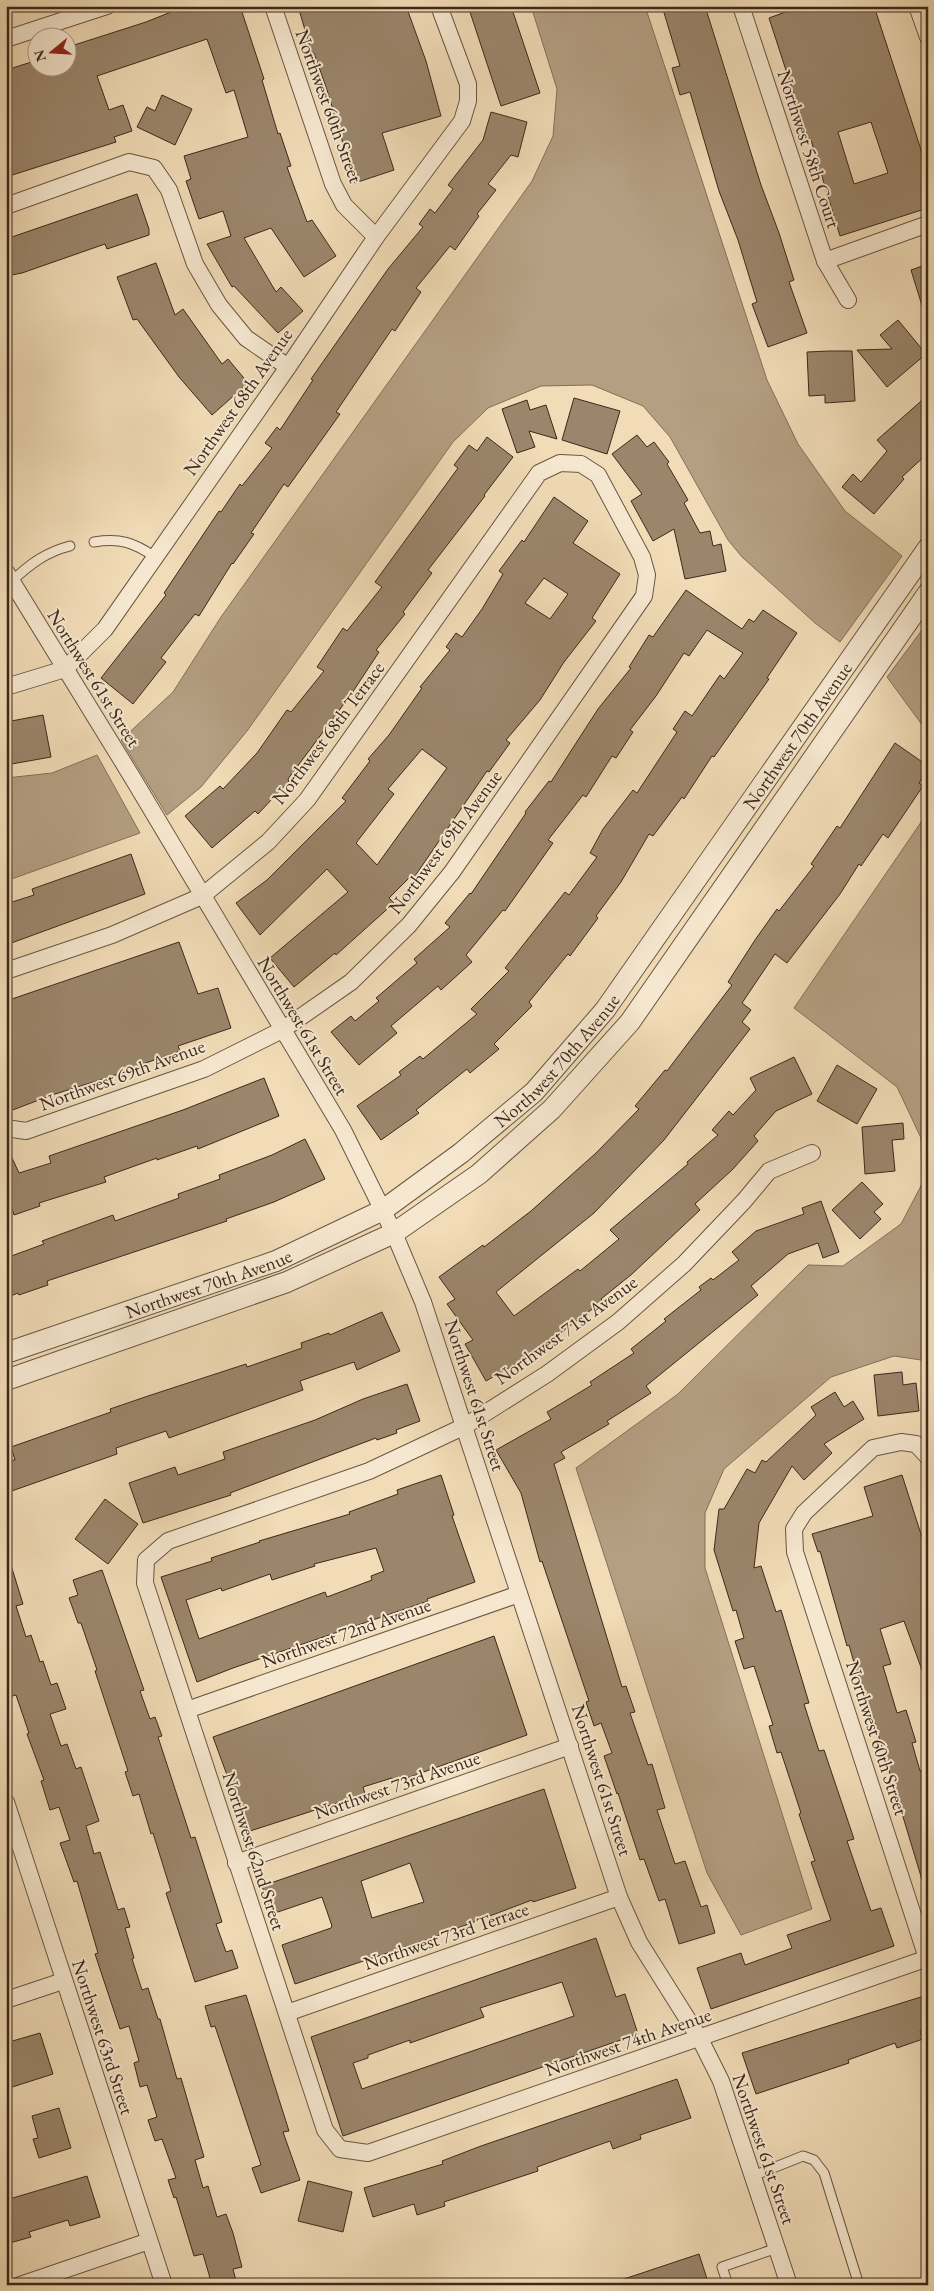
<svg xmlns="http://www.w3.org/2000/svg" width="934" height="2291" viewBox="0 0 934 2291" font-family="'EB Garamond',serif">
<rect width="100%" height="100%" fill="#f1dcb7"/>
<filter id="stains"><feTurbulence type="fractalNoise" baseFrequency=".004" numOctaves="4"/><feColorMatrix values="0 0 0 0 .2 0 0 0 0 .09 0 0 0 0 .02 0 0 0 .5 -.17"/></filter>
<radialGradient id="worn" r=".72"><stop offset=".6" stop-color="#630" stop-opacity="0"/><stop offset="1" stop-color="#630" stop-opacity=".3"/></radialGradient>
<g fill="#b49f82" stroke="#846f59">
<path d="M531 6H645L767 380 798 444 845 511 902 556 840 642 815 623 742 557 728 540 670 437 643 406 592 385 541 386 488 408 453 442 247 731 201 787 167 815 121 740 173 692 221 617 532 181 553 136 557 89Z"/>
<path d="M928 622V733L887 677Z"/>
<path d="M97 755 140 833 6 881V778L52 773Z"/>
<path d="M928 812V1361L894 1356 831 1377 724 1469 705 1513V1568L812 1909 741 1935 707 1873 576 1468 678 1394 808 1265 843 1266 901 1224 922 1184 921 1138 897 1087 794 1008Z"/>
</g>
<g fill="#9b866c" stroke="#3d281b" fill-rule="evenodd">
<path d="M186 6H240L264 79 262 80 278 134 280 133 291 166 287 167 307 222 312 220 336 256 304 277 271 228 244 238 276 292 281 287 303 311 278 333 234 286 232 287 207 244 231 236 223 211 199 219 186 181 191 179 184 156 248 137 234 90 226 93 207 39 97 76 109 110 123 105 132 131 114 137 116 142 6 177V70L38 60V68H68V47L146 22Z"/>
<path d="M298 6H406L426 61 441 116 382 133 394 170 355 183 327 90 314 53 312 54Z"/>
<path d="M468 6H511L540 93 501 106Z"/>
<path d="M662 6H705L761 185 779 233 794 280 789 282 807 333 768 347 752 304 757 302 738 240 719 191 690 92 680 95 672 68 680 66Z"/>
<path d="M802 6H874L928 171V208L840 236 811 140 809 141 769 18ZM871 122 888 173 854 184 838 132Z"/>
<path d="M162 95 192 109 175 145 137 127 147 107 155 111Z"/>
<path d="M491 112 527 122 518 157 511 155 488 184 496 190 477 214 479 216 455 250 450 246 416 288 421 292 395 331 392 329 336 412 340 414 288 487 284 484 251 533 254 534 233 564 232 563 199 616 195 614 161 658 166 662 133 704 101 678 166 595 164 593 219 511 221 512 240 484 242 486 272 448 265 443 277 427 280 430 313 380 311 379 388 269 423 227 419 224 430 209 435 213 453 189 448 185 483 140Z"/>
<path d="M137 194 149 229V235L107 249 105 244 22 273 6 276V239Z"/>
<path d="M156 263 175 315 183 309 222 364 228 359 248 383 212 415 179 377 137 319 133 320 117 277Z"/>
<path d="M928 264V311L924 312 911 270Z"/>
<path d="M898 320 926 354 887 387 857 350 892 349 880 335Z"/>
<path d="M829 351H852L855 401 825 403V395L809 396 807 352Z"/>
<path d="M928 395V453L902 477 904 479 874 514 842 487 853 474 861 482 887 451 877 440Z"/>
<path d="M574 398 620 411 607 454 562 440Z"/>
<path d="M527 400 530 410 546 405 557 439 529 431 535 447 517 453 502 409Z"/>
<path d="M637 435 647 447 654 442 669 462 667 464 688 500 684 503 700 533 710 531 713 546 721 544 726 571 685 579 674 529 653 541 631 501 642 494 612 454Z"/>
<path d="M487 437 513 457 484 495 485 496 428 570 432 573 403 612 405 614 376 650 379 652 352 693 288 779 289 781 258 814 255 811 212 848 185 816 220 786 223 789 257 753 287 710 291 712 324 671 317 667 343 628 347 631 382 587 375 582 458 468 454 465 469 445 477 451Z"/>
<path d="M554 497 588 521 573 543 620 574 592 618 596 621 564 662 540 700 506 740 510 743 489 772 487 771 413 879 410 877 389 898 394 903 336 955 335 953 294 987 270 958 348 892 327 869 260 935 236 903 267 880 346 801 342 798 370 761 368 759 389 735 422 688 420 687 450 650 446 647 456 633 462 637 482 609 503 574 499 571 522 540 524 542ZM544 578 568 594 550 619 525 603ZM422 749 447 768 377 865 356 843 394 794 388 789Z"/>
<path d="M686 590 742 629 749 619 754 622 763 610 797 633 767 678 769 679 714 757 712 756 684 799 682 797 653 836 649 834 621 882 596 916 598 918 570 956 568 954 529 1002 532 1006 494 1044 499 1049 470 1073 467 1069 416 1110 419 1113 381 1140 357 1106 401 1075 399 1072 420 1056 423 1059 477 1014 471 1009 509 971 505 968 565 892 569 895 597 857 590 853 603 829 633 790 637 793 677 732 673 729 685 711 692 716 720 675 724 679 743 653 707 630 689 656 684 653 656 696 630 730 633 732 616 758 612 756 586 797 583 795 548 840 553 843 505 911 503 910 466 955 472 962 441 990 438 986 391 1026 397 1033 359 1065 331 1032 351 1016 355 1021 379 1001 376 998 417 963 414 959 450 927 445 923 470 893 471 894 526 813 525 812 549 781 551 782 598 709 631 668 629 667 649 635 653 637Z"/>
<path d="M43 715 51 757 6 765V722Z"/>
<path d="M895 743 928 766V769L919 783 923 786 888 838 883 834 861 866 859 864 840 894 787 963 775 954 742 1003 751 1010 742 1022 750 1029 664 1140 594 1213 496 1292 514 1316 578 1269 580 1271 619 1239 610 1230 688 1164 687 1162 718 1135 712 1130 729 1111 733 1115 756 1090 750 1078 794 1057 812 1094 776 1111 754 1136 758 1141 733 1169 695 1204 700 1210 632 1274 601 1299 603 1301 531 1355 486 1381 465 1344 473 1340 447 1304 455 1299 439 1277 483 1245 484 1247 531 1211 596 1153 639 1109 635 1106 665 1070 667 1071 732 985 728 982 755 940 777 909 779 911 814 866 811 864 837 826 840 828Z"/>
<path d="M131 854 145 894 6 945V904L34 895 32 889Z"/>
<path d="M179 942 198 994 218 988 231 1028 178 1046 180 1051 140 1065 141 1067 52 1095 10 1111 6 1102V1001Z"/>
<path d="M837 1065 877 1089 857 1124 817 1101Z"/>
<path d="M264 1078 279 1116 198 1149 197 1146 157 1160V1158L104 1177 106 1182 39 1203 40 1206 14 1215 6 1191V1145L19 1173 51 1163 49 1156 183 1110Z"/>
<path d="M903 1123 904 1139 892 1140 895 1171 865 1174 862 1127Z"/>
<path d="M305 1139 325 1179 274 1202 226 1219 227 1221 47 1281 48 1285 19 1295 18 1293 6 1298V1258L44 1244 42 1241 113 1215 115 1221 179 1198 178 1194 220 1179 219 1175 272 1155Z"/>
<path d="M862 1182 883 1204 874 1212 881 1219 860 1239 832 1210Z"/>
<path d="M821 1201 839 1252 823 1258 818 1243 788 1254 751 1286 758 1295 646 1386 651 1393 607 1421 609 1424 561 1452 565 1458 554 1464 622 1687 626 1686 635 1712 630 1713 648 1765 652 1764 665 1808 657 1810 675 1864 685 1861 701 1907 707 1905 715 1933 679 1944 665 1899 659 1901 644 1859 640 1860 618 1793 617 1794 604 1756 612 1753 601 1723 594 1726 586 1702 589 1701 542 1561 540 1562 521 1493 496 1450 551 1419 547 1412 592 1385 590 1382 634 1353 631 1349 666 1321 664 1319 701 1290 699 1287 711 1278 713 1280 739 1260 732 1252 756 1231 804 1214 802 1208Z"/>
<path d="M382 1312 400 1351 357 1370 354 1362 300 1381 303 1390 169 1438 166 1431 116 1448 117 1454 6 1493V1461L15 1460 11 1447 111 1412 110 1409 148 1396 246 1364 247 1367 302 1348 301 1343 329 1333 330 1335Z"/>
<path d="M902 1372 903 1385 916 1383 919 1411 878 1416 874 1375Z"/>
<path d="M407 1384 420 1421 396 1430 397 1433 377 1440 376 1438 230 1493 231 1495 143 1523 129 1483 175 1467 178 1475 225 1459 223 1452 315 1420 363 1399Z"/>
<path d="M835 1392 844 1407 853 1401 864 1419 824 1444 832 1453 804 1480 792 1466 759 1523 754 1568 761 1566 776 1612 781 1610 809 1703 804 1704 819 1751 824 1750 854 1839 847 1841 871 1911 881 1908 894 1946 711 2009 697 1968 741 1953 745 1965 792 1948 787 1935 831 1920 811 1862 815 1861 799 1814 801 1813 781 1752 777 1753 769 1726 773 1725 754 1666 744 1669 735 1641 744 1638 736 1610 733 1611 714 1550 719 1509H724L747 1469 755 1473 762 1460 766 1462 816 1415 811 1407Z"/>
<path d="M441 1475 454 1515 452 1516 475 1582 427 1599 428 1601 233 1668 197 1682 161 1577 212 1561 211 1558 260 1542 259 1541 350 1514 349 1512 398 1494 397 1490ZM376 1548 384 1571 371 1576 372 1580 327 1597 325 1592 199 1639 186 1600 221 1588 222 1591 270 1574 272 1580 315 1566 314 1564Z"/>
<path d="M902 1475 928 1556V1680L926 1681 904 1621 880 1629 891 1664 883 1666 897 1713 906 1710 916 1742 912 1743 920 1771 928 1769V1882L923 1883 872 1714 869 1715 849 1645 847 1646 820 1551 818 1552 812 1534 873 1516 864 1487Z"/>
<path d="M105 1499 138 1524 108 1564 75 1539Z"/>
<path d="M10 1562 23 1604 16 1606 26 1637 31 1635 40 1662 43 1661 51 1685 57 1683 66 1709 50 1714 61 1746 67 1744 76 1769 81 1767 99 1821 86 1826 94 1854 100 1852 118 1910 124 1908 130 1927 125 1928 134 1958 132 1959 142 1990 148 1988 158 2019H160L177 2079 181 2078 204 2157 195 2160 203 2188 208 2186 217 2217 226 2214 233 2233 242 2267 233 2269 237 2285H212L203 2254 194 2256 176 2197 174 2198 168 2180 176 2178 162 2139 155 2141 148 2120 157 2117 147 2085 140 2087 134 2063 139 2061 129 2026 120 2029 95 1954 98 1953 77 1881 74 1882 60 1843 70 1840 59 1807 50 1810 41 1781 44 1780 27 1734 29 1733 16 1695 9 1697 6 1688V1563Z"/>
<path d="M102 1570 144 1690 140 1691 150 1719 155 1717 162 1736 158 1737 191 1838 195 1837 222 1922 216 1924 226 1952 232 1950 238 1968 195 1982 166 1893 171 1891 153 1833 151 1834 139 1794 133 1796 125 1772 128 1771 95 1671 97 1670 81 1623H78L69 1598 78 1595 73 1580Z"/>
<path d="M494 1636 527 1735 393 1783 392 1778 363 1787 365 1794 247 1832 229 1775H227L213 1737Z"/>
<path d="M544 1789 576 1888 533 1902 532 1900 426 1940 295 1984 282 1945 331 1928 332 1926 322 1897 272 1914 262 1886ZM410 1863 424 1902 372 1918 361 1881Z"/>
<path d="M596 1938 616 1997 625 1994 638 2034 343 2136 311 2037ZM562 1982 574 2016 362 2089 353 2063 368 2058V2055L410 2040V2043L484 2017 480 2008Z"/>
<path d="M246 1995 289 2131 283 2132 300 2180 261 2193 252 2168 261 2165 215 2026 211 2027 205 2006Z"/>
<path d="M924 1996 928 2007V2028L920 2031 923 2039 897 2048 895 2043 848 2060 849 2063 756 2094 742 2053Z"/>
<path d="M40 2033 53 2074 6 2089V2053L12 2051 9 2042Z"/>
<path d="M677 2079 691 2118 640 2135 641 2139 613 2149 610 2141 537 2167 538 2171 444 2202 445 2206 417 2215 414 2204 373 2217 364 2188 443 2164 442 2161 481 2146Z"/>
<path d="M59 2108 71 2148 39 2158 33 2139 38 2138 32 2116Z"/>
<path d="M87 2176 100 2217 70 2226 68 2220 29 2232 31 2237 6 2244V2200Z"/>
<path d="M308 2181 352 2192 343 2232 298 2221Z"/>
<path d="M699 2254 709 2285H616L615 2282Z"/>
</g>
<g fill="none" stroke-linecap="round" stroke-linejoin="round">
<defs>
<g id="service">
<path d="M94 542C120 538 133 542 155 557"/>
<path d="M12 581C30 564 46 552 70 546"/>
<path d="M753 2176 803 2156 814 2160 824 2173 859 2285"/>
<path d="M728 2285 722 2267 777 2248"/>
</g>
<g id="minor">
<path d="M273 6 333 184 344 205 376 237"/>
<path d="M741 6 825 261 848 300"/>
<path d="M917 6 928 37"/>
<path d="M6 39 107 6"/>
<path d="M6 206 129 162 154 168 169 190 195 264 219 305 246 338 288 367"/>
<path d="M825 261 928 224"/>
<path d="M6 572 132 777 343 1130 394 1233 423 1302 619 1897 639 1942 700 2039 721 2081 789 2285"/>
<path d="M6 687 65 669 105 629 288 367 376 237 462 121 468 101V84L439 6"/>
<path d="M6 971 112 935 202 896 268 842 307 800 539 473 560 463 581 464 598 475 642 557 647 575 644 596 452 872 409 925 351 982 282 1030 204 1069 26 1131 6 1128"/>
<path d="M812 1153 769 1171 744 1201 684 1264 618 1322 547 1374 465 1426 369 1471 168 1541 146 1560 145 1583 325 2130 340 2149 368 2153 928 1958"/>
<path d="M187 1710 519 1594"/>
<path d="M6 1802 164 2285"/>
<path d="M236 1863 570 1746"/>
<path d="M927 1958 795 1552 794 1529 804 1513 873 1448 901 1442 916 1444 928 1457"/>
<path d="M6 2000 63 1981"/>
<path d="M287 2013 619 1897"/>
<path d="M20 2285 149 2241"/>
</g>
<g id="tertiary">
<path id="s1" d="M6 1353 276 1261 383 1210 461 1153 534 1092 605 1010 928 548"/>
<path d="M6 1380 287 1282 394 1233 479 1174 552 1109 630 1022 928 593"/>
</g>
</defs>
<use href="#service" stroke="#6a5542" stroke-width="11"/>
<use href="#minor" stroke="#6a5542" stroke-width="18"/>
<use href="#tertiary" stroke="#6a5542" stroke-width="22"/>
<use href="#service" stroke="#f6e8d0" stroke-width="9"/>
<use href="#minor" stroke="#f6e8d0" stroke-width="16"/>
<use href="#tertiary" stroke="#f6e8d0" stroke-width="20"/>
</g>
<g text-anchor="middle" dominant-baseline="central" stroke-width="4" stroke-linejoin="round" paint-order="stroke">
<g font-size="19" fill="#3d281b" stroke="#f6e8d0">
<text transform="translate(329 106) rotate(70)">Northwest 60th Street</text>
<text transform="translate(809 149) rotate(72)">Northwest 58th Court</text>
<text transform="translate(238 402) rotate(-55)">Northwest 68th Avenue</text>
<text transform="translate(94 678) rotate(58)">Northwest 61st Street</text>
<text transform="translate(328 733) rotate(-53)">Northwest 68th Terrace</text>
<text stroke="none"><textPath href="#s1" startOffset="1039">Northwest 70th Avenue</textPath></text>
<text transform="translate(445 842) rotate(-53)">Northwest 69th Avenue</text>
<text transform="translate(303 1026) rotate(59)">Northwest 61st Street</text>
<text stroke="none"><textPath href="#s1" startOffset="634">Northwest 70th Avenue</textPath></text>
<text transform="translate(122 1075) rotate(-20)">Northwest 69th Avenue</text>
<text stroke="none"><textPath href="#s1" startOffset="214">Northwest 70th Avenue</textPath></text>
<text transform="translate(566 1330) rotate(-36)">Northwest 71st Avenue</text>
<text transform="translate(475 1395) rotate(72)">Northwest 61st Street</text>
<text transform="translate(346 1633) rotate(-19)">Northwest 72nd Avenue</text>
<text transform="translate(877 1738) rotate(72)">Northwest 60th Street</text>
<text transform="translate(602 1780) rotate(72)">Northwest 61st Street</text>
<text transform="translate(397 1785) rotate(-19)">Northwest 73rd Avenue</text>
<text transform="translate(254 1851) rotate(72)">Northwest 62nd Street</text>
<text transform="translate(446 1936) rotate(-19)">Northwest 73rd Terrace</text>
<text transform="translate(103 2037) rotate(72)">Northwest 63rd Street</text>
<text transform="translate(628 2042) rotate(-19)">Northwest 74th Avenue</text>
<text transform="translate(764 2149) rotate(71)">Northwest 61st Street</text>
</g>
</g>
<rect width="934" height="2291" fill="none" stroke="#f1dcb7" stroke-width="25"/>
<rect x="8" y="8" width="919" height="2276" fill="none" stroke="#3d281b" stroke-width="2.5"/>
<rect x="12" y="12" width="909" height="2266" fill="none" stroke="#3d281b"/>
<g transform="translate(52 52) rotate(252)"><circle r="24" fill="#f6e8d0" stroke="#ac9b88"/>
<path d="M0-4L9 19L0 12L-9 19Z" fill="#8f2418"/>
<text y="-8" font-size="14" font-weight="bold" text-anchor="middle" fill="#3d281b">N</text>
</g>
<rect width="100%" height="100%" filter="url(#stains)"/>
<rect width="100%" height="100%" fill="url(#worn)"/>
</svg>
